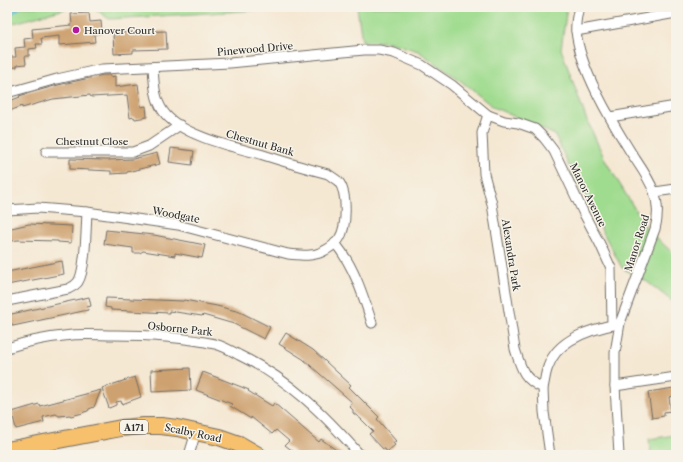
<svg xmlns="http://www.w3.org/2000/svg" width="683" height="462" viewBox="0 0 683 462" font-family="'Libre Caslon Text',serif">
<rect width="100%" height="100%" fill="#f7f3e8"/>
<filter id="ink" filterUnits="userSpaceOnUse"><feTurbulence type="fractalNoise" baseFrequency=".025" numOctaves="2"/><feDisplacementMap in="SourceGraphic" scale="8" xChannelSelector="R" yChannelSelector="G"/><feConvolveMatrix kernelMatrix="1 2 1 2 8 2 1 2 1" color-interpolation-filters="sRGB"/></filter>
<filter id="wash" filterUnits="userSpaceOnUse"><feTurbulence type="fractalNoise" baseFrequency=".012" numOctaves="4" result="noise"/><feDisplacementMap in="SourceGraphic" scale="16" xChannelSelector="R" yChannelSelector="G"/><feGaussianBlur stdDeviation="0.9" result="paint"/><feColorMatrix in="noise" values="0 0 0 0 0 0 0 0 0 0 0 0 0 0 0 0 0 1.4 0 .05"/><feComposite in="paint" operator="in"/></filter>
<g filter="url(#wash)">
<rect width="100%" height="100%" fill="#f5e8d3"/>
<g fill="#a0dc90" stroke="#66845e">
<path d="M7 7H72L7 25Z"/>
<path d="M93 7H311L109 19Z"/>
<path d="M357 7H567L561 49 586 118 605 160 647 229 676 256V304L646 281 622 268 575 180 555 135 493 107 461 81 418 51 389 42 362 41Z"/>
<path d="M676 435V455H651L649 439Z"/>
</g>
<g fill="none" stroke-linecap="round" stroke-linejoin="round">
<path stroke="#52b6d1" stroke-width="3" d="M7 17 20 7"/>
</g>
<g id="blocks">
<g fill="#cea170">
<path d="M89 13 90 22 101 21 102 33 94 34 95 42 59 45V36L41 38 42 44H36L37 48 29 49V56H25L26 64 17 65V67L7 68V57H16L15 48 25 47 24 39 33 38 32 29 72 25 71 14Z"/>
<path d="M166 31 167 49 133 50V53L114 54 113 33Z"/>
<path d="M103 75H110V77L115 76V87L138 84 141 107 146 106 147 117 135 119 134 117 130 118 127 95 91 97 90 95 53 99 22 108V106L7 112V102L20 97 19 96 58 85Z"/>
<path d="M171 148 194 151 192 165 169 162Z"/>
<path d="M157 153 160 164 127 172V173L111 174V171L70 169V159L106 160 133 159Z"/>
<path d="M29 224 72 226 71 243 58 242V241L17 240 8 242 7 229Z"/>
<path d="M106 230 154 235 205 245 202 258 175 253V256L143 251 140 253H133V248L104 244Z"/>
<path d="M62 261 64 274 7 285V272Z"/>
<path d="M89 297 91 306 87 307 88 310 13 326V324L7 325V315Z"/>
<path d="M106 298 183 301 184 300 217 306 240 312 270 327 264 339 234 324 203 315 202 316 169 311V313L111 310V308L105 307Z"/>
<path d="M286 333 313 350 351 385 349 387 379 417 377 419 396 441 393 443 395 445 387 452 385 449H383L369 434 373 431 361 419 353 413V410L349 406 353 403 303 359 279 344Z"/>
<path d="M190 368 191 390 152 392 151 370Z"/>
<path d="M203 372 249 390 248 391 272 406 274 403 319 442 321 439 343 455H298L285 445 289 441 276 430 272 434 251 417V419L230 406 232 404 196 390Z"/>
<path d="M135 377 141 397 122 404 121 401 116 402V405L109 408 102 388Z"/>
<path d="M674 388 675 396 669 397 671 411 664 412V416L652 418 648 392Z"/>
<path d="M101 390 94 407 89 409 88 411 84 412 83 413 71 416 70 415 59 416 56 414 43 417 44 422 16 429 12 412 39 404 40 406Z"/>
</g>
</g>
</g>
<g filter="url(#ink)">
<use href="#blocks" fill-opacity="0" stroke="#726d66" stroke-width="1"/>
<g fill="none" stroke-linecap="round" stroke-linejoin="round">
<defs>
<g id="street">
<path d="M579 7C577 15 575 23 576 31 580 69 610 119 630 151 647 177 664 196 655 229L620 323 615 353V386L619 455"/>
<path d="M576 31 676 13"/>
<path d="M7 93 57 79 102 69 230 63 364 50H379L394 53 422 65 452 85 488 115 504 121 518 123 535 129 544 138 554 151 584 214 600 244 611 268 612 325"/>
<path d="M488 115 482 133 484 174 492 204 515 349C521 368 523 379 543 388L544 412 550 455"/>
<path d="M610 117 676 106"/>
<path d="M46 152H133L149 146 180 125"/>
<path d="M655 192 676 189"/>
<path d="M7 210 38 208 87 212 178 225 288 254C300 255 311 257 322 252 328 249 335 245 339 239 347 227 348 192 338 181 335 179 331 176 328 174 305 168 282 161 260 154 233 147 179 135 163 111 154 98 154 81 153 67"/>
<path d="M335 243C354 266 363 295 372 323"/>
<path d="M7 301 68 289C72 287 75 286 78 282 86 270 86 228 87 212"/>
<path d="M7 348C28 341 51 337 72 335 86 334 101 335 115 335 148 335 182 337 215 344 223 346 232 351 239 355 289 379 324 414 360 455"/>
<path d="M615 386 676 377"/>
<path d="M543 388C545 381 545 374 548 367 557 339 591 329 617 324"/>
<path d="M189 455 196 432"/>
</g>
<path id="highway" d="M7 450 121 428 144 426H161L177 428 219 437 239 444 258 455"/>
</defs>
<use href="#street" stroke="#726d66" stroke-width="11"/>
<use href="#highway" stroke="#726d66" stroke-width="18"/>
<use href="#street" stroke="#fff" stroke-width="9"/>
<use href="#highway" stroke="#f7c06c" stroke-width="16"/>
</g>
</g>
<circle fill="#b5179e" stroke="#f7f3e8" stroke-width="1.5" cx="76" cy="30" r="4"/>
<g text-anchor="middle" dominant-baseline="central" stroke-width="3" stroke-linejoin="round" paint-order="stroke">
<rect fill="#f7f3e8" stroke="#686764" stroke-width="1" x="120" y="420" width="28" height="14" rx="3"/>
<g font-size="9" font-weight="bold" fill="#2b2b2b">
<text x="134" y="427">A171</text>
</g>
<g font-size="10" fill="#2b2b2b" stroke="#f7f3e8" text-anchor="start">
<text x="84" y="30">Hanover Court</text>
</g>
<g font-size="10" fill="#2b2b2b" stroke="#f7f3e8">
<text transform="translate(255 49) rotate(-5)">Pinewood Drive</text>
<text x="92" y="141">Chestnut Close</text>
<text transform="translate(260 143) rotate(16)">Chestnut Bank</text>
<text transform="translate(588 195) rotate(64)">Manor Avenue</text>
<text transform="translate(176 215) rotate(11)">Woodgate</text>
<text transform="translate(637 243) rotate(-72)">Manor Road</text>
<text transform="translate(511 255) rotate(81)">Alexandra Park</text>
<text transform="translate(180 329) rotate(6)">Osborne Park</text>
<text transform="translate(193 433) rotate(12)">Scalby Road</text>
</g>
</g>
<rect width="683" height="462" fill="none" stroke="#f7f3e8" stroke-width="24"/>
</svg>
